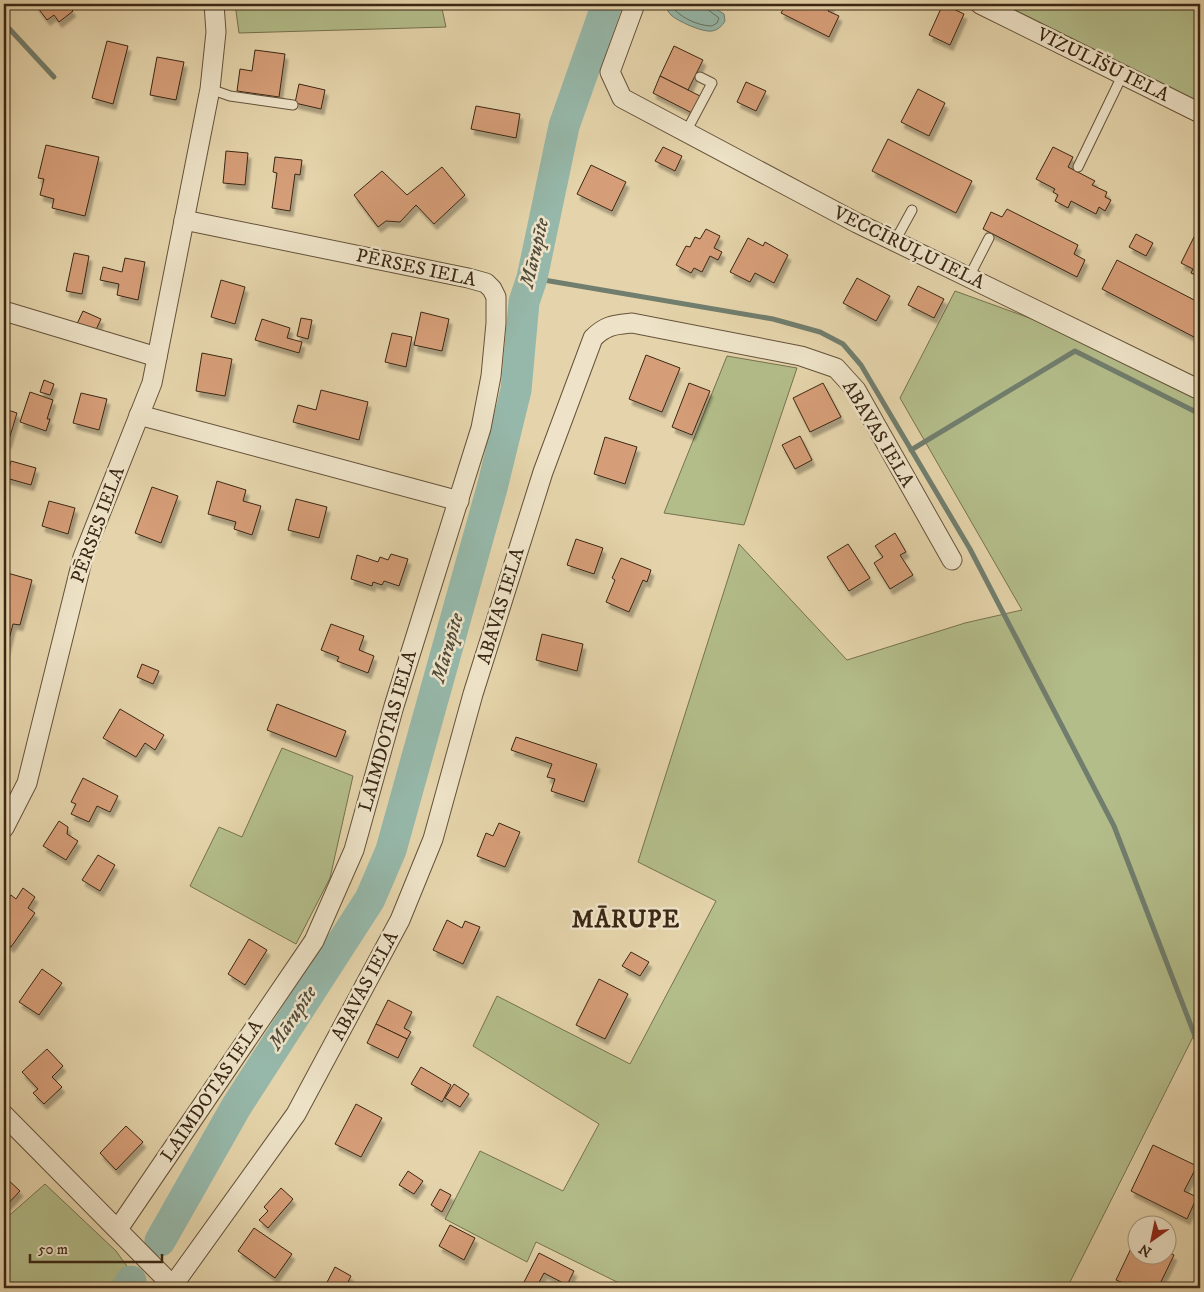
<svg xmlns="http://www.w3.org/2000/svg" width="1204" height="1292" viewBox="0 0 1204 1292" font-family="'IM FELL DW Pica',serif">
<defs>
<filter id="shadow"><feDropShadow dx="3" dy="5.5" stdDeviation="1" flood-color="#0004"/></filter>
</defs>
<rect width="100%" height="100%" fill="#e5d4ab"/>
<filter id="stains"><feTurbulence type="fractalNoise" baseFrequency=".004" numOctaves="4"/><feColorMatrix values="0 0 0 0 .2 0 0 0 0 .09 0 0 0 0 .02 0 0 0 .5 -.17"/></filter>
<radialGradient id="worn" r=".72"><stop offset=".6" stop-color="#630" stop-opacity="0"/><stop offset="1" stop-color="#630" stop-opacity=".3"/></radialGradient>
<g fill="#b3bd8a" stroke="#76724f">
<path d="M235 4H441L446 27 239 33Z"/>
<path d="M996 4H1200V104Z"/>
<path d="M955 291 1071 333 1200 398V1023L1067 1288H620L621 1284 536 1242 527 1262 445 1219 480 1151 563 1191 599 1124 473 1046 497 996 630 1064 716 901 638 862 739 544 847 660 965 623 1022 610 900 398Z"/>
<path d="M727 356 797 368 744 525 664 513Z"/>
<path d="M282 748 353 776 330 878 296 944 190 886 219 827 242 837Z"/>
<path d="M45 1184 116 1251 139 1283 136 1288H4V1220Z"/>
</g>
<path fill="#96b8aa" stroke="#717e6e" d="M665 4H708L724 14 725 21C722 26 718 30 712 31 704 33 677 21 671 15 668 12 666 7 665 4Z"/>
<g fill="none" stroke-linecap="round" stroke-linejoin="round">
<path stroke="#68705f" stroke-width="1" d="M670 4C677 16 697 26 712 26L717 23 719 18 707 9 705 4"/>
<g stroke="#717e6e" stroke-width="5">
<path d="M4 23 54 77"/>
<path d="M532 278 773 319 820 332 843 344 861 365 970 549 1114 826 1200 1049"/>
<path d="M911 450 1075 351 1200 414"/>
</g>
<g stroke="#96b8aa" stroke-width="31">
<path d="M160 1241 236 1107 370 899 391 850 492 488 516 390 524 302 532 278 564 126 607 4"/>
<path d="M127 1288 131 1281"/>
</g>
</g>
<g fill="#d69e78" stroke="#3a2714" filter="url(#shadow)">
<path d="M35 4H67L73 11 59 22 54 15 47 20Z"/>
<path d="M786 4H832L828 11 839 16 829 37 781 13Z"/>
<path d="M943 4 964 14 950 45 929 35Z"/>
<path d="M107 41 128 46 113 104 92 98Z"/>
<path d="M674 46 703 60 688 90 660 76Z"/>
<path d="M255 50 285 54 279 97 237 91 240 69 252 71Z"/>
<path d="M157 57 184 62 176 100 150 95Z"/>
<path d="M660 76 700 96 692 113 653 93Z"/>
<path d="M746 82 766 91 756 111 737 102Z"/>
<path d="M299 84 325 90 321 109 295 103Z"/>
<path d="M918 89 945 103 929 136 901 122Z"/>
<path d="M476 106 520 114 516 138 471 129Z"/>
<path d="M888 139 972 181 956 213 872 171Z"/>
<path d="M46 145 99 157 85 216 52 208 54 199 40 195 44 179 38 178Z"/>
<path d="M663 147 682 156 675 171 655 161Z"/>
<path d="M1053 147 1073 157 1068 167 1095 181 1092 185 1107 192 1105 197 1111 200 1105 211 1099 207 1096 214 1071 201 1068 208 1055 201 1058 195 1053 192 1055 189 1036 179Z"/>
<path d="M226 151 248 153 245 185 223 183Z"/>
<path d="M275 157 302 160 300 175 295 174 290 211 272 208 277 173 273 172Z"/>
<path d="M591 165 626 182 612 211 577 194Z"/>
<path d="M442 167 465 195 434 224 416 205 400 222 386 221 378 227 354 195 382 171 407 195Z"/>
<path d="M1007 209 1078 245 1074 254 1085 260 1077 277 983 229 991 212 1002 217Z"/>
<path d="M706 229 720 236 714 248 722 252 718 260 710 256 702 272 694 268 691 273 676 265 686 246 690 247 695 237 700 239Z"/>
<path d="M1136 234 1153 243 1146 256 1129 247Z"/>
<path d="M1195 235 1200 238V277L1191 273 1193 269 1181 263Z"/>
<path d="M748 238 763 246 765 242 788 255 774 283 755 273 750 282 730 272Z"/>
<path d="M74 253 89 256 82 294 66 291Z"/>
<path d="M125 258 145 262 138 300 117 295 119 284 100 280 103 267 122 272Z"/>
<path d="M1117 260 1200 303V325L1194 337 1102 289Z"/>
<path d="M857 278 890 296 876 321 843 303Z"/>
<path d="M221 280 245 287 235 324 211 317Z"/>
<path d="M918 286 944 299 934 318 908 305Z"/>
<path d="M83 311 101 319 94 334 76 326Z"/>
<path d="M421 312 449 319 442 351 414 345Z"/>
<path d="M301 318 312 320 308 339 297 336Z"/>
<path d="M262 319 290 328 287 338 302 342 299 353 255 340Z"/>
<path d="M392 333 412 337 406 367 385 362Z"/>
<path d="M202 353 232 359 225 396 196 391Z"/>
<path d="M646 355 680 368 662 412 629 399Z"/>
<path d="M44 380 54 384 50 395 40 392Z"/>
<path d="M689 383 710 391 692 435 672 427Z"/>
<path d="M823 383 841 417 810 432 793 398Z"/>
<path d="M321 390 368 402 359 440 293 422 298 405 316 410Z"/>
<path d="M30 392 53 400 47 419H50L46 431 20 422Z"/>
<path d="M81 393 107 399 99 430 73 423Z"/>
<path d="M5 409 17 413 8 443 4 441V415Z"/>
<path d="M800 436 812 460 795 469 782 445Z"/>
<path d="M605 437 637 447 625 484 594 474Z"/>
<path d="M11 461 36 468 31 485 6 478Z"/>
<path d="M217 481 246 490 243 501 261 506 252 535 234 529 236 522 208 514Z"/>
<path d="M152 487 178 496 161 543 135 533Z"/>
<path d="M296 499 327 507 319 538 288 530Z"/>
<path d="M49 501 75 508 68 534 42 526Z"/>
<path d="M895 533 906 552 900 555 913 575 890 589 874 563 883 557 875 546Z"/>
<path d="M576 539 603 548 594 574 567 565Z"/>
<path d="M848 544 870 578 849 591 827 557Z"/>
<path d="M391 554 408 559 399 586 384 581 382 585 373 582 372 586 351 579 357 555 378 562 380 557 388 560Z"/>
<path d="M621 558 651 570 647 582 643 580 629 612 606 602 615 580 612 578Z"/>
<path d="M4 572 32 580 20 625 13 624 5 655Z"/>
<path d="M331 624 364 636 359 650 374 656 368 673 337 661 339 657 321 650Z"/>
<path d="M542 634 583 644 577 671 536 660Z"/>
<path d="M142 664 159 671 153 684 137 677Z"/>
<path d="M277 704 346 731 336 757 267 730Z"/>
<path d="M120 709 164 735 155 750 145 743 136 757 103 738Z"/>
<path d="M516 737 597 764 584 802 551 791 555 779 547 777 552 764 511 750Z"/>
<path d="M83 778 118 796 110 812 97 806 89 822 71 814 76 804 71 802Z"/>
<path d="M59 821 68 827 67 834 78 841 66 860 43 846Z"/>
<path d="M499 823 520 832 505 867 477 856 486 833 493 836Z"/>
<path d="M98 855 115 865 100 891 82 880Z"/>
<path d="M23 888 35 897 28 908 35 913 11 947 4 942V906L11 895 16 899Z"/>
<path d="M447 920 462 928 465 921 480 927 463 964 433 950Z"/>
<path d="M249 939 267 950 245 985 228 974Z"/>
<path d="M631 952 649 962 640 976 622 966Z"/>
<path d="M42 969 62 983 39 1015 19 1002Z"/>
<path d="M599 979 628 994 605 1039 576 1025Z"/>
<path d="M388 1000 412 1012 404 1028 411 1032 407 1039 376 1024Z"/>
<path d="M376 1024 407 1039 398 1058 367 1043Z"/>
<path d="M47 1049 63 1066 52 1077 62 1087 44 1104 33 1093 38 1089 22 1072Z"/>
<path d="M421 1067 451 1085 442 1102 411 1084Z"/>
<path d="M454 1084 469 1094 460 1107 445 1098Z"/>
<path d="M356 1104 382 1118 361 1157 335 1144Z"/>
<path d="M126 1126 143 1142 116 1170 100 1153Z"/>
<path d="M1153 1145 1197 1166 1184 1191 1197 1197 1187 1219 1131 1191Z"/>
<path d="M408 1171 423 1181 414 1194 399 1185Z"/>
<path d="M4 1176 20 1191 4 1208Z"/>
<path d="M281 1188 293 1199 268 1228 259 1220 268 1211 264 1207Z"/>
<path d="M440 1189 451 1195 442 1212 431 1205Z"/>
<path d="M450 1225 475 1238 464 1260 439 1246Z"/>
<path d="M254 1228 292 1254 275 1278 238 1251Z"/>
<path d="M1136 1238V1254H1166V1251L1174 1255 1158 1288H1135L1116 1280Z"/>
<path d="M539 1253 574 1271 567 1285 544 1273 536 1288H526L522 1286Z"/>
<path d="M335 1267 351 1276 345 1288H324Z"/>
</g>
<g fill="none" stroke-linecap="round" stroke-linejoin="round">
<defs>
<g id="service">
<path d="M210 89 230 96 293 105"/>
<path d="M686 132 712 83 700 77"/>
<path d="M1078 167 1122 76"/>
<path d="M895 241 912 210"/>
<path d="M969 277 989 238"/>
</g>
<g id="minor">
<path d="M635 4 610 72 622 98 857 223 1200 390"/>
<path d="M980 4 1200 113"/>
<path d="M4 311 157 357"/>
<path d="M139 415 459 501"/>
<path d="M4 828 27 783 83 557 152 383 210 89 216 32 214 4"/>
<path d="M4 1115 175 1288"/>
<path d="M118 1229 314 941 354 850 394 706 481 428 491 376 496 323V297L492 289 486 283 468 278 184 220"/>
<path d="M171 1288 296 1114 400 920 433 839 473 694 543 472 593 338C606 325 614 325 632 323L801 356 836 368 856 390 952 560"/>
</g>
</defs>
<use href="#service" stroke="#65523a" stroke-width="11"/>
<use href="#minor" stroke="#65523a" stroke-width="21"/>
<use href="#service" stroke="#eee3c8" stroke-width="9"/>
<use href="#minor" stroke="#eee3c8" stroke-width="19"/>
</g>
<g text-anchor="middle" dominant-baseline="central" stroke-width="5" stroke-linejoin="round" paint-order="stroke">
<g font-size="19" fill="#3a2714" stroke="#eee3c8">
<text transform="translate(1103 65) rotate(26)">VIZULĪŠU IELA</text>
<text transform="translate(909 248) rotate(26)">VECCĪRUĻU IELA</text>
<text transform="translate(416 268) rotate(12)">PĒRSES IELA</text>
<text transform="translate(878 434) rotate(59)">ABAVAS IELA</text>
<text transform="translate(98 525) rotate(-70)">PĒRSES IELA</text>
<text transform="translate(501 606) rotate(-73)">ABAVAS IELA</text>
<text transform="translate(388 731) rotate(-74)">LAIMDOTAS IELA</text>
<text transform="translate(365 986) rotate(-62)">ABAVAS IELA</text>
<text transform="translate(212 1091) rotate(-56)">LAIMDOTAS IELA</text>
</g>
<g font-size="20" font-style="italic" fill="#514b3a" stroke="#eee3c8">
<text transform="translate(535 253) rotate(-77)">Mārupīte</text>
<text transform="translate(448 648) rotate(-74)">Mārupīte</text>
<text transform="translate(293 1018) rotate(-57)">Mārupīte</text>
</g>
<g font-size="24" font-weight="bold" letter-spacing="1" fill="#3a2714" stroke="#eee3c8">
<text x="626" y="920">MĀRUPE</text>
</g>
</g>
<rect width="1204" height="1292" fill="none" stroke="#e5d4ab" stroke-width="20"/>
<rect x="5" y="5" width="1194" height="1282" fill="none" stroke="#3a2714" stroke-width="2.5"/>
<rect x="10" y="10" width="1184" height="1272" fill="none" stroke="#3a2714"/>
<g transform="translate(1152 1240) rotate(213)"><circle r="24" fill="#eee3c8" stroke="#a69880"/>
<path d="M0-4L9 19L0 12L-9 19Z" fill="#8f2418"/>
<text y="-8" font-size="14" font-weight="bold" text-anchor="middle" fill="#3a2714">N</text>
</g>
<path d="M30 1254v8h132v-8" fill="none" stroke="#3a2714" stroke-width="2.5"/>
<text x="38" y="1254" font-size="15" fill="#3a2714" stroke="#eee3c8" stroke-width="4" paint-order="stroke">50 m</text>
<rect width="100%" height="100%" filter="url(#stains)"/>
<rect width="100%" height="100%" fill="url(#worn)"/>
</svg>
